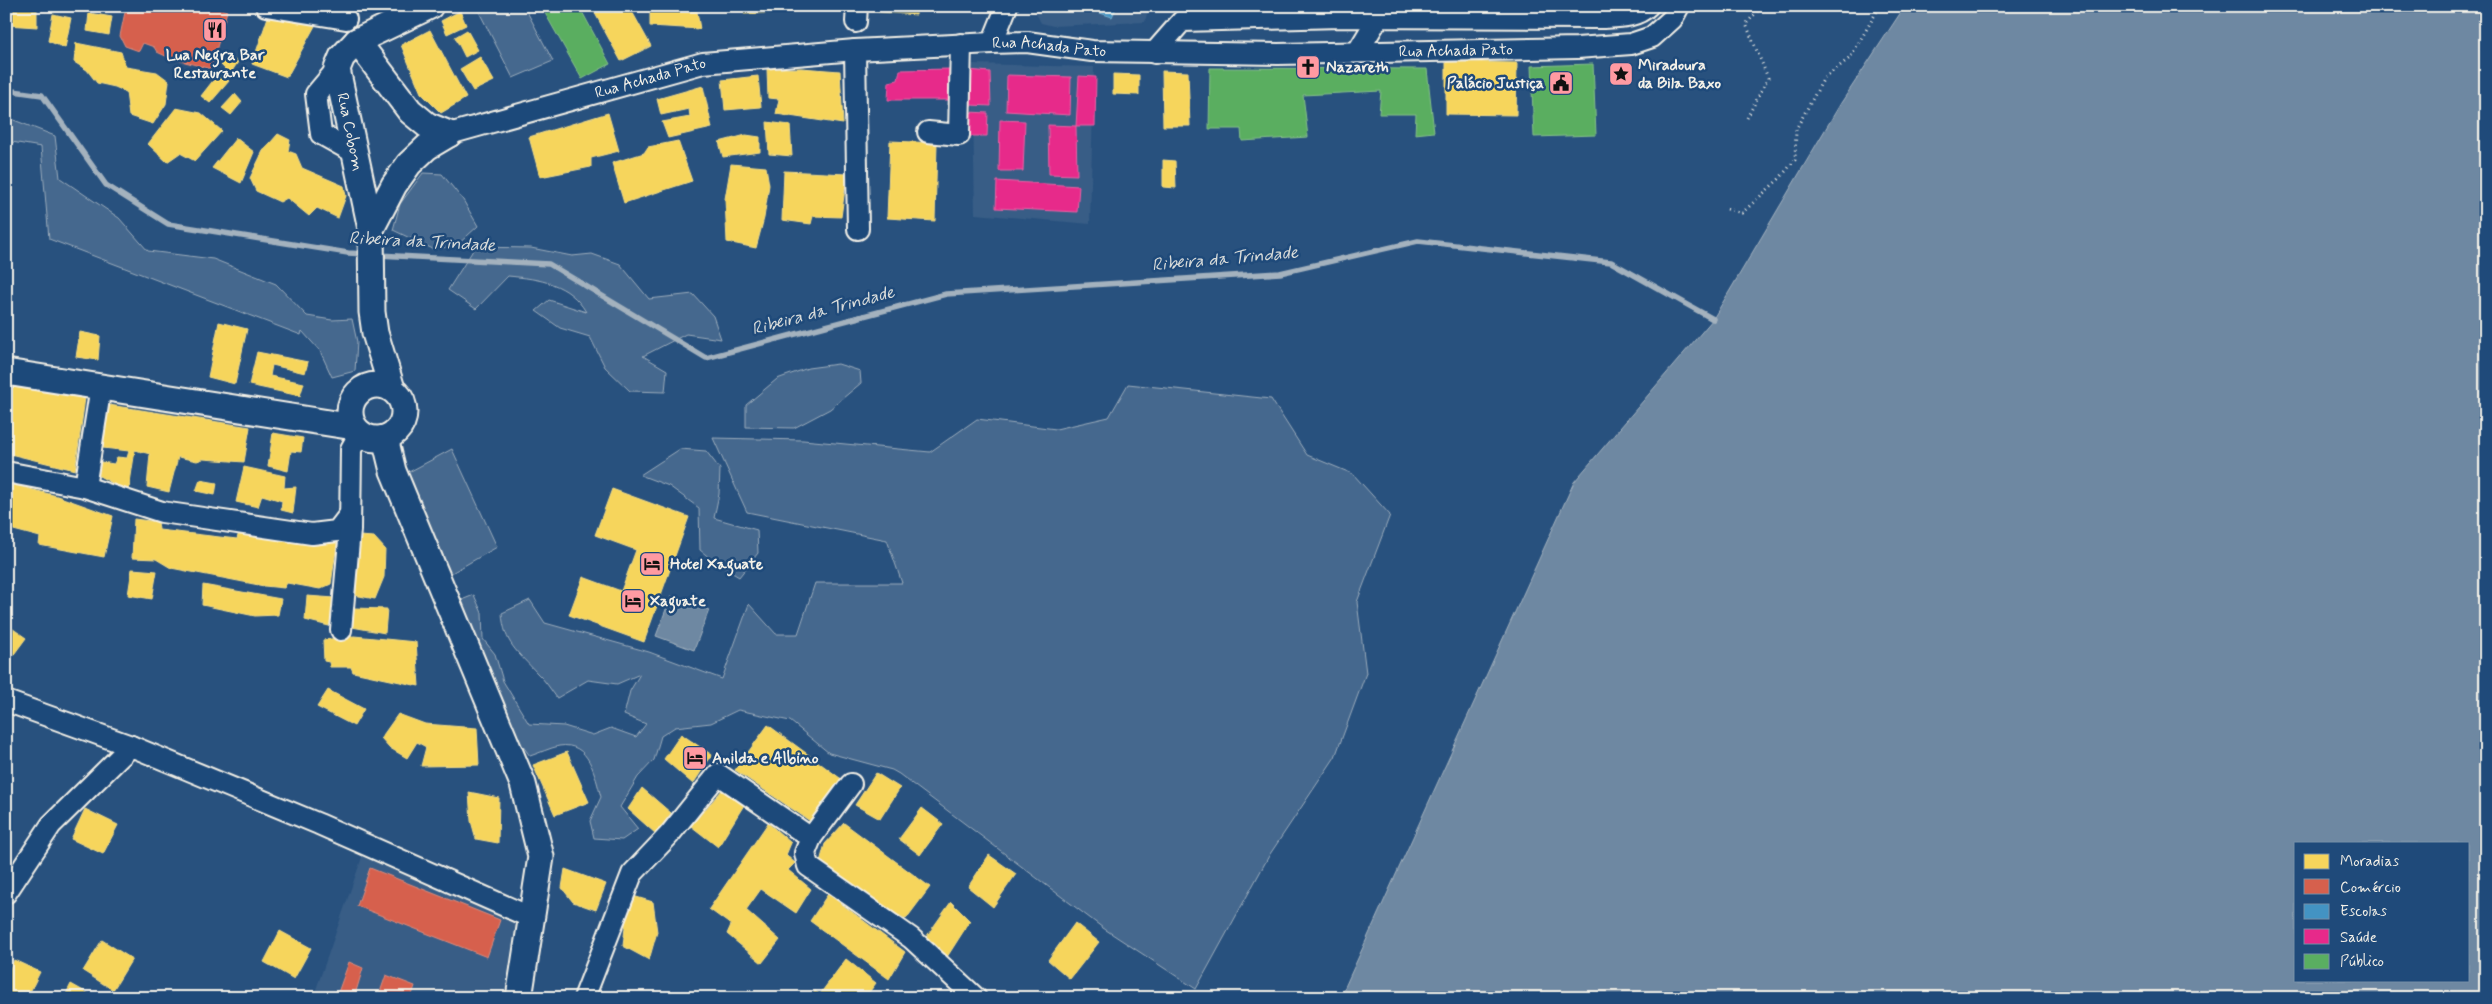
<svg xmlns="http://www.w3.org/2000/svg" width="2492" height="1004" viewBox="0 0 2492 1004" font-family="Mynerve,sans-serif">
<rect width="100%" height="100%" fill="#28517e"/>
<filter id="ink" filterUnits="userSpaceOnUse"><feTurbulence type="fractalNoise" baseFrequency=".02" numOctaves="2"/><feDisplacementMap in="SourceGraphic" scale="10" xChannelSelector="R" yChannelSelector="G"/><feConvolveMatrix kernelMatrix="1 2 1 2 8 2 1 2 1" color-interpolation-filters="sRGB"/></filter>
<g filter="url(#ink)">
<g fill="#375d86">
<path d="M1032 6H1149L1145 22 1053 26 1041 23Z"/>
<path d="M972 64 1094 67 1090 224 975 214Z"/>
<path d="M370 834 532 918 519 998H313Z"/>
</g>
<g fill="#45688e" stroke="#9cacbb">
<path d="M476 6H524L553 61 513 78Z"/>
<path d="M6 117 55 136 60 178 119 218 148 251 213 259 276 284 307 316 332 320 352 319 357 342 355 371 332 377 320 351 302 331 301 335 49 239 41 147 6 141Z"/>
<path d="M423 173 442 174 463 200 478 226 456 246 433 249 393 230 400 204Z"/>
<path d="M475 247 531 248 572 256 592 254 620 264 649 299 693 294 713 316 721 339 686 334 643 356 667 370 665 392 630 391 605 367 590 337 560 328 536 311 549 300 586 312C569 283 540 279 508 276L476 309 448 290Z"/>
<path d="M838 364 860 371 861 383 830 409 794 428 746 427V405L777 379 808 368Z"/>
<path d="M1128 384 1271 399 1307 455 1353 474 1390 515 1357 602 1366 673 1335 757 1270 854 1196 989 1103 928 899 774 892 770 829 753 790 721 738 710 711 723 675 727 661 736 654 760 638 777 620 807 638 829 622 840 594 838 590 821 601 797C595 776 590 741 559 746 550 748 539 753 530 756L517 738 459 601 474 595 482 613 483 639 495 654 503 681 529 724 564 726 593 735 611 728 636 737 646 724 624 715 630 691 640 674 617 684 588 680 557 698C551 690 545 680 537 673 518 652 504 644 502 613L530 600 545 623 649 652 722 679 749 604 776 634H798L815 583H902L887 540 747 512 713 438 803 440 930 452 977 419 1056 429 1109 417Z"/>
<path d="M452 449 497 547 448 575 407 473Z"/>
<path d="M680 449 706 451 720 469 719 494 714 518 757 530 758 553 739 577 716 563 700 550 699 508 669 486 640 475Z"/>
</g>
<g fill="#6e88a2" stroke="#a4b2be" fill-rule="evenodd">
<path d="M1905 6H2486V998H1340L1574 482 1713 319 1841 103ZM2296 843H2468V980H2296Z"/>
<path d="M671 596 709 610 694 650 656 636Z"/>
</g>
<g fill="#f6d55c" stroke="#f5dd86">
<path d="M6 6H37V27L6 25Z"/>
<path d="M591 6H629L651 46 621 61Z"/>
<path d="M650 6H696L700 29 650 26Z"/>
<path d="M744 6H847V9L744 14Z"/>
<path d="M870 6H917L916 15 870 11Z"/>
<path d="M460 11 466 25 447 34 441 21Z"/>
<path d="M89 13 112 17 109 35 87 31Z"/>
<path d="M53 14 71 18 65 48 48 41Z"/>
<path d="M268 17 316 24 287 77 252 64Z"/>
<path d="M430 30 466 98 441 113 421 93 401 45Z"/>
<path d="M467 30 478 50 465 57 455 37Z"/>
<path d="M76 43 121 52 126 67 157 72 169 81 166 104 153 124 129 116 126 92 115 87 97 83 87 70 74 62Z"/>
<path d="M226 56 238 62 230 74 221 65Z"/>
<path d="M480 57 494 81 473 91 460 69Z"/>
<path d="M1446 62 1517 63 1516 115 1446 114Z"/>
<path d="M801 68 840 71 843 124 776 114 779 99 768 98 767 69Z"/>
<path d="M1162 71 1188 72 1190 126H1163Z"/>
<path d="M219 73 229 81 210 103 201 96Z"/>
<path d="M1113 74 1139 75V95L1113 94Z"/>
<path d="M758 76 761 107 725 110 722 80Z"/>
<path d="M703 86 712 128 668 138 662 122 690 117 689 109 661 115 657 99Z"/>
<path d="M235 94 242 102 231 115 222 108Z"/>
<path d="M176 108 201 113 222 131 195 161 180 153 167 162 148 144Z"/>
<path d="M608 113 619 151 591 158V167L540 177 529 137Z"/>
<path d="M767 122 790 125 792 156 769 154Z"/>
<path d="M278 134 290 140 288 151 296 154 302 168 344 186 346 196 338 218 317 208 309 216 287 198 280 202 256 191 250 178 263 151Z"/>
<path d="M746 135 760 137V152L723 157 719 142Z"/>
<path d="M236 138 254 152 241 183 212 168Z"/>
<path d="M678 141 692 181 624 203 612 163 644 153 648 147Z"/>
<path d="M890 141 937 143 935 221 887 218Z"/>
<path d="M1163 160 1175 161 1176 188 1163 187Z"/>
<path d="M731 164 766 167 769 185 764 218 756 248 727 242 725 199Z"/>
<path d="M784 171 847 174 841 217 813 216 811 224 782 220Z"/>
<path d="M219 322 247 329 235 384 208 377Z"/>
<path d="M80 332 100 336 98 360 76 357Z"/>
<path d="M257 352 308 362 305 373 272 365 270 376 304 383 300 396 249 385Z"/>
<path d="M6 386 85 398 75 470 6 453Z"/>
<path d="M109 405 250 427 244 462 203 459 197 461 178 457 169 492 147 487 150 454 135 450 129 489H124L99 476 101 462 114 464 117 457 127 458 129 451 103 448Z"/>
<path d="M273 433 303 438 301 452 291 451 288 471 268 466Z"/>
<path d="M244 467 285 476 284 488 296 487 293 513 281 510 282 501 262 495 258 507 236 502Z"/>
<path d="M200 480 217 483 215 495 196 491Z"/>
<path d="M6 483 57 496 113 516 104 557 39 545 40 537 6 528Z"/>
<path d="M612 489 689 517 644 642 569 615 583 577 621 591 636 550 595 535Z"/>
<path d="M134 519 158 522 159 530 237 539 239 532 307 542 337 543 331 584 320 589 287 583 284 588 264 586 171 568 156 559 132 558Z"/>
<path d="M359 536 374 537 385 549 384 577 375 599 354 595Z"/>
<path d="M132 569 157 571 152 599 128 595Z"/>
<path d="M203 585 281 599 278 615 255 616 202 605Z"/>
<path d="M307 596 335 598 329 626 305 620Z"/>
<path d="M354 608 387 609 385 633 352 627Z"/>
<path d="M6 624 26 638 6 665Z"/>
<path d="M354 636 416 642 419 686 353 672 351 667H330L329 662 324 661 323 640Z"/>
<path d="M328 690 364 709 354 726 317 707Z"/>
<path d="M398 714 425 724 477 728 479 765 421 766 426 747 417 742 407 758 390 748 381 738Z"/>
<path d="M768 725 844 781 813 823 735 770Z"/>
<path d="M681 734 712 755 693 784 664 759Z"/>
<path d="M567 752 589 802 555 815 533 765Z"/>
<path d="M876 773 900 788 880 819 855 805Z"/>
<path d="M642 788 671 813 656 834 628 809Z"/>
<path d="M723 789 744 805 718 847 691 826Z"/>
<path d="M469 792 499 798 498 843 476 839 471 821Z"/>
<path d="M922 808 943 824 920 855 899 839Z"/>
<path d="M85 809 118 825 103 854 71 839Z"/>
<path d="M768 823 791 843 786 855 795 863 788 870 811 889 796 913 761 889 746 910 780 940 762 963 727 934 731 925 709 909Z"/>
<path d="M844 823 930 887 906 919 877 905 820 862 825 844Z"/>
<path d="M989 855 1016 874 993 907 968 887Z"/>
<path d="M565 869 606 884 596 910 573 902 562 888Z"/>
<path d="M828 894 905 952 889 979 810 921Z"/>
<path d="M633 896 653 902 657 932 649 960 623 946 626 918Z"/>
<path d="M951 902 970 921 947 957 924 940Z"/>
<path d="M1075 923 1099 942 1070 979 1048 960Z"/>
<path d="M280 931 311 948 294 979 264 962Z"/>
<path d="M102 940 132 959 113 990 83 971Z"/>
<path d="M846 959 876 983 865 998H810L815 991 820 994Z"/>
<path d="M14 960 40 972 27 998H6V976Z"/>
<path d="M71 984 96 998H64Z"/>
</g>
<g fill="#d6604d" stroke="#df8c7c">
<path d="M131 6H147L176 11 182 6H212L227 11 211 69 170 58 157 52 154 47 143 43 139 51 125 46 120 36 125 12Z"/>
<path d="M370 868 500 920 487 957 357 906Z"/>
<path d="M349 962 363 968 354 998H336Z"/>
<path d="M386 975 415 986 411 998H378Z"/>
</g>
<path fill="#4393c3" stroke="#78afce" d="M1079 6H1117L1112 17Z"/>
<g fill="#e7298a" stroke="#eb65a6">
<path d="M949 69V100H888L889 82 898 80 900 70Z"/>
<path d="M969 70 990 72 991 106 970 105Z"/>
<path d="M1007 75 1071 77 1070 115 1006 111Z"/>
<path d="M1079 76 1096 77 1095 126H1076Z"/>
<path d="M969 112 988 113 987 136H969Z"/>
<path d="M1000 120 1025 121 1023 171H999Z"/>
<path d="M1048 125 1076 126 1077 175 1049 174Z"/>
<path d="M997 181 1079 186 1077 212 996 208Z"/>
</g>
<g fill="#5aae61" stroke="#88c28a">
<path d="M541 6H579L610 64 582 79Z"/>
<path d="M1593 64 1596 135 1534 137 1531 66Z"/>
<path d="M1210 68 1427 69 1434 132 1415 134 1416 114H1379L1381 91 1303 95 1308 137 1242 141 1241 129H1209Z"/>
</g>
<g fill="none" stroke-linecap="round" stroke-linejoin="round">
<g stroke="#a4b2be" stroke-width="5.5">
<path d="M6 90 42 95 106 185 168 224 348 253 366 254"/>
<path d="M378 255 549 264 706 358 946 294 1280 273 1418 241 1611 262 1713 319"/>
</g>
<defs>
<g id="minor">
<path d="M266 6 346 19"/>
<path d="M856 22 857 6"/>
<path d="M992 43 1007 6"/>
<path d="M855 50 858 229"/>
<path d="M1358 51 1384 8"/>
<path d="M1154 53 1182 21 1340 17 1601 18C1618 17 1636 18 1648 6"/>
<path d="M337 69 316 94 321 134 355 153"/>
<path d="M928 132 959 135 961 44"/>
<path id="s1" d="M449 134 703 63 855 50 992 43 1027 42 1092 51 1278 54 1577 48 1631 44 1652 37 1672 19 1679 6"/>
<path d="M6 472 85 487 162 512 312 534 337 531 350 514"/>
<path d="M85 487 101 386"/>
<path d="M341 630 350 530 351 449 360 433"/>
<path d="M6 701 131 746"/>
<path d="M811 838 851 784"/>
<path d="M6 893 51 825 131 746 319 824 532 918"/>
<path d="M584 998 632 874 669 835 718 774 811 838 805 853 808 866 911 938 976 998"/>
</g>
<g id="major">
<path d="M357 41 410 111 427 125 449 134"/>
<path d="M371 229 337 69 342 57 357 41 430 6"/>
<path d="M6 372 354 427"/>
<circle cx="377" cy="412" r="27"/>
<path d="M392 389 375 333 372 312 371 229 394 185 409 164 427 147 449 134"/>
<path d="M385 438 393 471 523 784 541 857 519 998"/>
</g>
</defs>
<use href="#minor" stroke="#f4f1e8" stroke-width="24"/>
<use href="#major" stroke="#f4f1e8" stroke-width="29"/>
<g stroke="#f4f1e8" stroke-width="3" stroke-dasharray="1 4" stroke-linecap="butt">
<path d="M1747 118 1768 78 1746 24 1762 6"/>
<path d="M1727 209 1742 213 1779 179 1795 160 1796 129 1824 78 1850 58 1880 6"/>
</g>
<use href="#minor" stroke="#1f4a7a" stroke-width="20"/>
<use href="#major" stroke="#1f4a7a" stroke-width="25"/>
</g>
</g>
<defs>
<symbol id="restaurant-square" viewBox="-11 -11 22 22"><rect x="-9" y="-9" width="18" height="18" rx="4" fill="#ff9aa2" stroke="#1f4a7a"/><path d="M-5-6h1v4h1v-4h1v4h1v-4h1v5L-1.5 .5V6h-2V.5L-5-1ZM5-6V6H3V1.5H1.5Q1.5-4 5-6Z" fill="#111"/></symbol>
<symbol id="church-square" viewBox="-11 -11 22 22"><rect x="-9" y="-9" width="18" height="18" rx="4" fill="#ff9aa2" stroke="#1f4a7a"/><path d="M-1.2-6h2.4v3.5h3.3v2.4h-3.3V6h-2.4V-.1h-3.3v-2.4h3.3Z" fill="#111"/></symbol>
<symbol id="sight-square" viewBox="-11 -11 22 22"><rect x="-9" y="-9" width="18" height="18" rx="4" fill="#ff9aa2" stroke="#1f4a7a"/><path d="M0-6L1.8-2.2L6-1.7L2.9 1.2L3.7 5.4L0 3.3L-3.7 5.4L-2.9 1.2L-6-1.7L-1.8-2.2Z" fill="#111"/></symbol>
<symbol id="civic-square" viewBox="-11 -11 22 22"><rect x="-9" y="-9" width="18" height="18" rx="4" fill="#ff9aa2" stroke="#1f4a7a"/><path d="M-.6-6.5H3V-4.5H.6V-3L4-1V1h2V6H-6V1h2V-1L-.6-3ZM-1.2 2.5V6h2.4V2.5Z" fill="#111"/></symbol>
<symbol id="hotel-square" viewBox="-11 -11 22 22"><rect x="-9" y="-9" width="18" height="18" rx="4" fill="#ff9aa2" stroke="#1f4a7a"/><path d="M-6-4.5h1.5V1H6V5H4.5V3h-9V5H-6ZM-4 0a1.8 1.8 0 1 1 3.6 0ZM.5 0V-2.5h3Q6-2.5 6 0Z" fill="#111"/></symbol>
</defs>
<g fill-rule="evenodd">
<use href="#restaurant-square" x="201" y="16" width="28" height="28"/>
<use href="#church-square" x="1294" y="53" width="28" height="28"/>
<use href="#sight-square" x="1607" y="60" width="28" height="28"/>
<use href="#civic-square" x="1547" y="69" width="28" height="28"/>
<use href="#hotel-square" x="638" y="550" width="28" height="28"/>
<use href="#hotel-square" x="619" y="587" width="28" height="28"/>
<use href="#hotel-square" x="681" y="744" width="28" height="28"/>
</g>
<g text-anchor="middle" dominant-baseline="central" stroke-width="5" stroke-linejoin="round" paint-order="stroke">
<g font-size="16" fill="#f4f1e8" stroke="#1f4a7a">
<text stroke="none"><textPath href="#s1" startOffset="611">Rua Achada Pato</textPath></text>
<text stroke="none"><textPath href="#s1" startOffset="1018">Rua Achada Pato</textPath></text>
<text stroke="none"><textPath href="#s1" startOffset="209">Rua Achada Pato</textPath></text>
<text transform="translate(350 132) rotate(78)">Rua Cobom</text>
</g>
<g font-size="16" font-weight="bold" fill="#f4f1e8" stroke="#1f4a7a" text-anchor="start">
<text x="215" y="55" text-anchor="middle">Lua Negra Bar<tspan x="215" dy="18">Restaurante</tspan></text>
<text x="1638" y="65">Miradoura<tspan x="1638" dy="18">da Bila Baxo</tspan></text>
<text x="1326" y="67">Nazareth</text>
<text x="1544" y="83" text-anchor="end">Palácio Justiça</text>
<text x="670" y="564">Hotel Xaguate</text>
<text x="650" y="601">Xaguate</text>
<text x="712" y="758">Anilda e Albino</text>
</g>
<g font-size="18" font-style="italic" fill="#d9dcda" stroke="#1f4a7a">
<text transform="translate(422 242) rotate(3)">Ribeira da Trindade</text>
<text transform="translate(1225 259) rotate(-5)">Ribeira da Trindade</text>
<text transform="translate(823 311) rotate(-15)">Ribeira da Trindade</text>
</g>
</g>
<rect width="2492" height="1004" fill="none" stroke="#1f4a7a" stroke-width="25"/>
<rect x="12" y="12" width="2467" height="979" fill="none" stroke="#f4f1e8" stroke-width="2" filter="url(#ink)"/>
<rect x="2294" y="842" width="175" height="140" fill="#1f4a7a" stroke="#748da6"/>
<rect x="2304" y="854" width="25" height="15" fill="#f6d55c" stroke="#748da6"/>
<text x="2340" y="866" font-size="15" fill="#f4f1e8">Moradias</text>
<rect x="2304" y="879" width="25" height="15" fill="#d6604d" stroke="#748da6"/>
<text x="2340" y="892" font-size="15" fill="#f4f1e8">Comércio</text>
<rect x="2304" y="904" width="25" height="15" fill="#4393c3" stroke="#748da6"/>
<text x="2340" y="916" font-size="15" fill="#f4f1e8">Escolas</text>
<rect x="2304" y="929" width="25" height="15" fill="#e7298a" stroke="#748da6"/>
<text x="2340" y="942" font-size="15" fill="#f4f1e8">Saúde</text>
<rect x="2304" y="954" width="25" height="15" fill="#5aae61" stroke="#748da6"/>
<text x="2340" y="966" font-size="15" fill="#f4f1e8">Público</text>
</svg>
